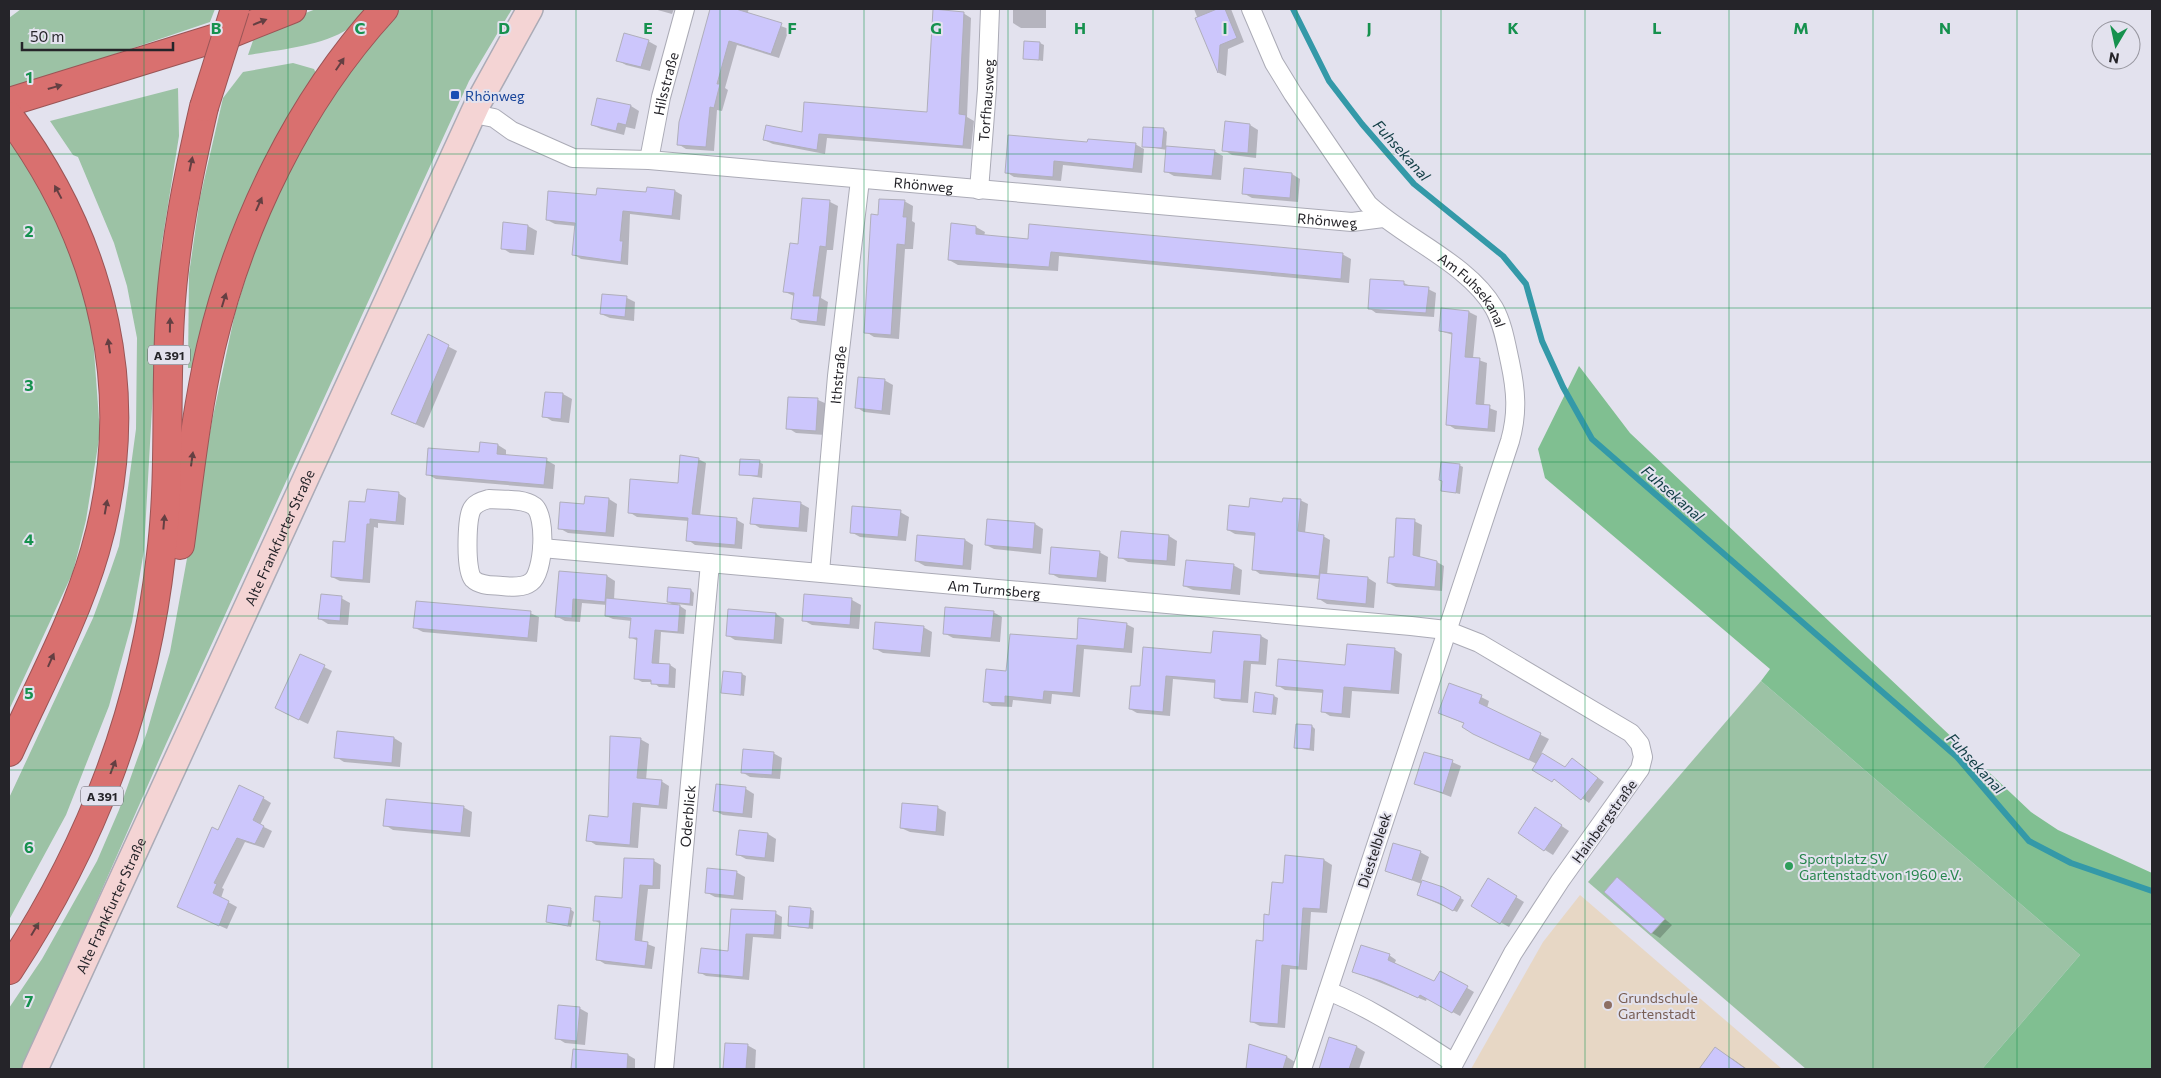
<svg xmlns="http://www.w3.org/2000/svg" width="2161" height="1078" viewBox="0 0 2161 1078" font-family="Commissioner,sans-serif">
<rect width="100%" height="100%" fill="#e3e2ee"/>
<path fill="#e7d7c5" d="M1580 895 1782 1069H1471L1543 942Z"/>
<g fill="#9cc2a5">
<path d="M21 9H215L210 22 9 90V18Z"/>
<path d="M316 9H366C360 16 355 25 348 29 322 46 278 50 248 55L256 32Z"/>
<path d="M400 9H512L469 81 166 744 23 1069H9V1008L42 959 97 861 119 810 147 732 170 652 212 421 235 313 263 222 320 115 370 41Z"/>
<path d="M293 63 314 69 318 78 194 368H188L189 274 200 198 223 98 243 72Z"/>
<path d="M178 88 179 136 161 249 144 550 132 622 109 706 66 815 9 920V798L93 618 110 572 119 546 125 510 136 429 137 338 127 286 114 243 78 157 73 155 50 121Z"/>
<path d="M9 141 53 195 91 310 100 433 86 520 73 572 9 710Z"/>
<path d="M1761 681 2080 955 1982 1069H1806L1588 882Z"/>
</g>
<path fill="#80bf91" d="M1579 366 1630 433 2031 812 2058 830 2152 873V1069H1982L2080 955 1761 681 1770 669 1545 478 1538 449Z"/>
<g fill="#0003">
<path d="M654 9H674L672 14Z"/>
<path d="M712 9H749L747 14 789 29 779 58 737 45 725 88 728 90 722 111 717 110 714 151 686 149 678 144 702 38Z"/>
<path d="M1013 9H1046V28H1021L1013 23Z"/>
<path d="M1194 9H1231L1244 42 1228 49 1226 76 1219 73Z"/>
<path d="M963 13 971 18 967 117 974 121 971 149 827 138 825 154 773 144 764 140 928 113Z"/>
<path d="M648 41 657 46 650 71 626 65 617 60Z"/>
<path d="M1040 43 1044 45 1043 61 1024 58Z"/>
<path d="M631 106 639 111 635 129 626 127 624 135 601 129 592 125Z"/>
<path d="M1250 125 1258 130 1256 158 1232 155 1224 150Z"/>
<path d="M1164 129 1167 132 1166 147 1214 151 1223 156 1221 180 1174 176 1165 171 1167 150 1143 146Z"/>
<path d="M1088 144H1135L1144 149 1142 173 1063 165 1061 181 1014 177 1006 172Z"/>
<path d="M1292 174 1300 179 1298 202 1252 198 1243 193Z"/>
<path d="M648 188 675 191 682 195 680 220 630 214 628 265 581 259 573 254 576 226 555 224 547 220 597 196 647 194Z"/>
<path d="M803 199 830 202 838 206 833 250H827L821 298 828 302 825 326 800 323 792 318 794 296 785 292 799 245Z"/>
<path d="M904 201 913 206 912 221 915 223 913 249H905L899 339 874 337 866 332 879 216Z"/>
<path d="M504 223 528 226 537 231 534 255 510 253 502 248Z"/>
<path d="M952 225 976 227 985 232 984 236 1029 240 1342 254 1351 259 1349 283 1059 256 1058 271 958 265 949 260Z"/>
<path d="M1371 280 1404 283 1412 287 1428 289 1436 293 1434 317 1376 313 1369 308Z"/>
<path d="M627 298 635 302 634 321 610 318 601 314Z"/>
<path d="M1442 309 1469 312 1477 316 1473 358 1487 363 1484 406 1497 411 1495 432 1455 429 1447 424 1453 335 1440 331Z"/>
<path d="M428 336 457 351 424 428 401 418Z"/>
<path d="M884 380 893 385 890 415 864 412 856 407Z"/>
<path d="M546 393 563 394 572 399 569 423 552 421 544 416Z"/>
<path d="M790 398 818 400 827 404 825 435 796 433 788 428Z"/>
<path d="M481 443 498 445 506 450V456L546 460 555 465 553 489 436 479 427 474 480 454Z"/>
<path d="M698 459 706 463 700 516 737 520 744 524 742 549 695 545 688 540 689 521 637 517 629 512 679 484Z"/>
<path d="M759 462 763 464 762 478 740 474Z"/>
<path d="M1459 465 1463 467 1460 494 1442 490Z"/>
<path d="M398 493 406 498 404 525 378 523V528L374 527 370 583 340 581 332 577 367 504Z"/>
<path d="M609 499 617 504 614 537 568 533 559 528 585 506Z"/>
<path d="M1300 500 1308 504 1305 533 1323 536 1330 540 1327 575 1368 578 1376 583 1374 608 1327 604 1319 599 1320 579 1260 574 1253 569 1256 536 1235 534 1228 530 1250 509Z"/>
<path d="M800 503 809 508 807 532 760 528 752 523Z"/>
<path d="M900 512 909 517 906 541 860 537 851 532Z"/>
<path d="M1414 521 1422 525 1420 558 1437 562 1444 566 1442 591 1396 587 1388 583 1395 558Z"/>
<path d="M1035 524 1043 529 1041 554 994 549 986 545Z"/>
<path d="M1169 536 1177 541 1175 566 1128 562 1120 557Z"/>
<path d="M965 540 973 545 971 570 925 566 916 561Z"/>
<path d="M1099 552 1108 557 1106 582 1059 578 1050 573Z"/>
<path d="M1233 565 1242 570 1240 595 1193 590 1184 586Z"/>
<path d="M560 572 607 576 615 581 614 600 675 606 668 602 691 590 694 593 693 606 677 604 686 610 684 634 661 632 659 664 670 665 676 669 675 688 659 687 653 682H642L635 678 638 641 630 637 632 621 613 619 606 616 607 605 582 603 580 622 565 621 556 616Z"/>
<path d="M805 596 852 600 861 605 859 629 812 625 803 620Z"/>
<path d="M341 598 350 603 348 625 328 624 320 619Z"/>
<path d="M993 612 1002 617 1000 642 953 638 944 633Z"/>
<path d="M530 613 539 617 537 642 423 632 415 628Z"/>
<path d="M776 614 784 619 782 644 735 640 727 635Z"/>
<path d="M1126 624 1134 628 1132 653 1084 649 1080 697 1052 694 1051 704 1013 700 1012 707 992 706 985 701 1008 673 1078 641Z"/>
<path d="M923 627 932 632 930 657 883 653 874 648Z"/>
<path d="M1261 636 1268 640 1266 665 1251 664 1248 703 1222 701 1215 697 1216 683 1173 679 1170 716 1137 713 1130 709 1141 688 1212 654Z"/>
<path d="M1394 649 1402 654 1399 694 1352 691 1350 718 1330 716 1322 711 1324 693 1285 690 1277 685 1346 666Z"/>
<path d="M324 667 332 671 308 724 285 713Z"/>
<path d="M742 674 746 676 744 696 722 692Z"/>
<path d="M1274 696 1278 698 1276 715 1254 711Z"/>
<path d="M1481 697 1489 701 1487 708 1549 739 1541 754 1565 769 1579 764 1604 782 1589 803 1561 783 1534 769 1537 764 1483 738 1465 724 1439 713Z"/>
<path d="M1312 726 1315 729 1314 751 1295 748Z"/>
<path d="M394 738 402 743 400 767 344 762 336 757Z"/>
<path d="M640 739 649 744 646 780 661 781 669 786 667 809 641 807 638 848 596 845 588 840 609 818Z"/>
<path d="M773 753 782 758 780 779 750 777 742 772Z"/>
<path d="M1452 762 1461 766 1451 797 1415 783Z"/>
<path d="M746 789 754 794 752 818 723 815 714 810Z"/>
<path d="M263 798 271 803 260 825 272 831 264 848 245 842 222 888 224 889 221 898 237 907 227 929 178 907 219 831Z"/>
<path d="M463 807 472 812 470 837 393 830 385 825Z"/>
<path d="M938 808 946 812 944 836 910 832 901 828Z"/>
<path d="M1544 814 1569 831 1553 855 1545 850Z"/>
<path d="M768 834 776 839 774 862 746 859 737 854Z"/>
<path d="M1420 852 1429 857 1421 881 1443 888 1464 900 1457 912 1418 895 1422 884 1386 871Z"/>
<path d="M1286 856 1324 860 1332 865 1327 913 1311 912 1307 970 1290 969 1285 1028 1260 1026 1252 1022 1270 916 1284 884Z"/>
<path d="M654 861 661 865 660 889H648L642 942 655 947 652 969 605 964 597 959 601 924 594 920 623 900Z"/>
<path d="M736 872 745 877 743 900 715 897 706 892Z"/>
<path d="M1617 879 1672 925 1660 938 1652 933Z"/>
<path d="M1488 880 1524 902 1509 927 1500 922Z"/>
<path d="M570 909 574 912 571 927 547 922Z"/>
<path d="M810 909 814 911 813 929 789 926Z"/>
<path d="M732 910 775 913 782 917 781 939 753 937 749 980 706 976 699 972 729 952Z"/>
<path d="M1389 955 1396 960 1394 965 1434 983 1440 972 1474 992 1460 1016 1427 998 1426 1001 1354 972Z"/>
<path d="M579 1008 588 1013 585 1045 565 1043 557 1038Z"/>
<path d="M726 1044 747 1045 756 1050 755 1069H724Z"/>
<path d="M1250 1046 1287 1057 1295 1062 1293 1069H1247Z"/>
<path d="M1357 1047 1365 1052 1359 1069H1325L1321 1067Z"/>
<path d="M1715 1049 1733 1059 1747 1069H1700Z"/>
<path d="M574 1050 628 1055 635 1059V1069H572Z"/>
</g>
<g fill="none" stroke-linecap="round" stroke-linejoin="round">
<path stroke="#3499a8" stroke-width="6" d="M1293 9 1329 81 1362 124 1414 184 1503 256 1526 284 1542 341 1563 387 1592 439 1957 757 2029 841 2071 863 2152 891"/>
</g>
<g fill="#ccc6fc" stroke="#b0afbb">
<path d="M710 9H736L782 23 771 54 729 41 717 84H720L714 108 710 107 706 147 677 145 679 122Z"/>
<path d="M933 9 964 12 959 114 966 115 963 146 819 134 817 150 763 140 766 125 802 132 804 102 927 112Z"/>
<path d="M1217 9H1225L1237 38 1220 45 1218 73 1195 18Z"/>
<path d="M624 33 649 40 641 67 616 61Z"/>
<path d="M1024 41 1040 42 1039 60 1023 59Z"/>
<path d="M597 98 631 105 626 125 618 123 616 131 591 125Z"/>
<path d="M1225 121 1250 124 1248 153 1222 151Z"/>
<path d="M1143 127 1164 128 1162 148 1142 147Z"/>
<path d="M1008 135 1087 142 1088 139 1136 143 1133 169 1054 161 1053 177 1005 173Z"/>
<path d="M1166 146 1215 150 1212 176 1164 172Z"/>
<path d="M1244 168 1292 173 1290 198 1242 194Z"/>
<path d="M647 187 675 190 672 216 623 211 620 241H623L621 262 572 255 575 223 546 220 548 191 596 195 597 188 646 192Z"/>
<path d="M802 198 830 200 826 247 820 246 813 296H820L817 322 791 319 794 293 783 292 790 243 798 244Z"/>
<path d="M879 199 905 200 903 217H907L905 245 897 244 891 335 864 333 871 214 878 215Z"/>
<path d="M503 222 528 225 526 251 501 249Z"/>
<path d="M951 223 976 226V234L1028 239 1029 224 1343 253 1341 279 1051 252 1049 267 948 260Z"/>
<path d="M1370 279 1404 281V285L1429 287 1426 313 1368 309Z"/>
<path d="M602 294 627 296 625 317 600 314Z"/>
<path d="M1441 308 1469 311 1465 357 1480 358 1476 404 1490 405 1488 429 1446 425 1452 333 1439 331Z"/>
<path d="M428 334 449 345 416 424 391 414Z"/>
<path d="M858 377 885 379 882 411 855 408Z"/>
<path d="M545 392 563 393 561 419 542 417Z"/>
<path d="M788 397 818 398 816 431 786 429Z"/>
<path d="M480 442 498 444 497 454 547 458 544 485 426 475 428 448 479 452Z"/>
<path d="M680 455 699 458 692 514 737 518 735 545 686 541 688 518 628 513 630 479 678 483Z"/>
<path d="M740 459 760 460 758 476 739 475Z"/>
<path d="M1441 462 1460 464 1456 493 1441 491 1442 481 1439 480Z"/>
<path d="M367 489 399 492 396 522 370 519V524H367L363 580 331 577 333 541 345 542 349 501 365 502Z"/>
<path d="M585 496 609 498 606 533 558 529 560 502 584 504Z"/>
<path d="M753 498 801 502 799 528 750 524Z"/>
<path d="M1250 498 1282 502 1283 498 1301 499 1298 531 1324 535 1319 576 1252 570 1255 533 1227 530 1229 505 1249 507Z"/>
<path d="M852 506 901 510 898 537 850 533Z"/>
<path d="M1396 518 1415 519 1413 555 1437 561 1435 587 1387 583 1389 557H1394Z"/>
<path d="M987 519 1035 523 1033 549 985 545Z"/>
<path d="M1121 531 1169 535 1167 561 1118 558Z"/>
<path d="M917 535 965 539 963 566 915 561Z"/>
<path d="M1051 547 1100 551 1097 578 1049 574Z"/>
<path d="M1186 560 1234 564 1231 590 1183 586Z"/>
<path d="M559 571 607 575 605 602 573 599 572 618 555 617Z"/>
<path d="M1320 573 1368 577 1366 604 1317 599Z"/>
<path d="M668 587 691 589 690 604 667 602Z"/>
<path d="M321 594 342 596 340 621 318 619Z"/>
<path d="M804 594 852 598 850 625 802 621Z"/>
<path d="M606 598 680 605 678 632 655 630 652 663 670 664 669 685 651 684V680L634 679 637 638H629L631 618 605 616Z"/>
<path d="M416 601 531 611 528 638 413 628Z"/>
<path d="M945 607 994 611 991 638 943 634Z"/>
<path d="M728 609 776 613 774 640 726 636Z"/>
<path d="M1078 618 1127 623 1124 649 1077 645 1073 693 1044 691 1043 700 1005 696V703L983 702 986 669 1006 671 1010 634 1077 639Z"/>
<path d="M875 622 924 626 921 653 873 649Z"/>
<path d="M1213 631 1261 635 1259 662 1244 661 1241 700 1214 698 1215 680 1166 676 1163 712 1129 709 1131 686H1140L1143 647 1211 653Z"/>
<path d="M1347 644 1395 648 1391 691 1344 687 1342 714 1321 712 1323 690 1276 686 1278 659 1345 665Z"/>
<path d="M300 654 325 665 299 720 275 708Z"/>
<path d="M723 671 742 673 741 695 721 693Z"/>
<path d="M1449 683 1482 695 1479 703 1541 733 1529 760 1473 734 1462 727 1464 723 1438 713Z"/>
<path d="M1255 692 1274 695 1272 714 1253 712Z"/>
<path d="M1296 724 1312 725 1310 749 1294 748Z"/>
<path d="M337 731 394 737 392 763 334 758Z"/>
<path d="M610 736 641 738 637 778 662 780 659 806 633 803 630 845 586 841 589 815 608 817Z"/>
<path d="M743 749 774 752 772 775 741 773Z"/>
<path d="M1424 752 1453 760 1443 793 1414 784Z"/>
<path d="M1542 753 1565 767 1572 758 1598 778 1581 800 1554 779 1552 782 1532 770Z"/>
<path d="M716 784 746 787 743 814 713 811Z"/>
<path d="M239 785 264 797 253 820 264 826 255 844 237 838 214 883 217 884 213 893 229 901 219 926 177 907 212 827 218 830Z"/>
<path d="M386 799 464 806 461 833 383 826Z"/>
<path d="M902 803 938 806 936 832 900 828Z"/>
<path d="M1535 807 1562 825 1544 851 1518 833Z"/>
<path d="M739 830 768 833 765 858 736 855Z"/>
<path d="M1393 843 1421 851 1412 880 1385 871Z"/>
<path d="M1285 855 1324 859 1320 909 1303 908 1299 967 1282 965 1278 1024 1250 1022 1256 940 1263 941 1264 914 1269 915 1272 882 1283 883Z"/>
<path d="M624 858 654 859 653 886 640 885 635 940 648 942 645 966 596 960 600 921H593L595 896 622 898Z"/>
<path d="M707 868 737 871 734 896 705 893Z"/>
<path d="M1617 877 1665 919 1651 934 1604 892Z"/>
<path d="M1488 878 1517 896 1500 924 1471 906Z"/>
<path d="M1422 880 1443 887 1461 897 1453 911 1439 903 1417 895Z"/>
<path d="M548 905 571 908 568 926 546 922Z"/>
<path d="M789 906 811 908 809 928 788 926Z"/>
<path d="M731 909 776 911 774 935 746 934 743 977 698 973 701 948 728 951Z"/>
<path d="M1361 945 1390 954 1388 960 1434 981 1440 971 1468 986 1452 1013 1420 995 1418 998 1381 981 1352 972Z"/>
<path d="M558 1005 580 1007 577 1041 555 1039Z"/>
<path d="M1329 1037 1357 1046 1349 1069H1319Z"/>
<path d="M725 1043 748 1044 746 1069H723Z"/>
<path d="M1249 1044 1287 1056 1283 1069H1246Z"/>
<path d="M1715 1047 1746 1069H1699Z"/>
<path d="M573 1049 628 1054 627 1069H571Z"/>
</g>
<g fill="none" stroke-linecap="round" stroke-linejoin="round">
<defs>
<g id="street">
<path id="s1" d="M1251 9 1274 63 1293 94 1368 204C1404 238 1469 264 1494 308 1503 324 1506 344 1510 362 1516 390 1518 413 1510 441L1302 1069"/>
<path id="s2" d="M474 114 494 118 512 131 573 158 649 160 1352 222 1383 218"/>
<path id="s3" d="M649 160 661 97 685 9"/>
<path id="s4" d="M979 190 987 89 990 9"/>
<path d="M489 499C502 500 523 498 534 506 547 516 544 573 531 582 523 588 512 587 502 586 492 585 480 586 473 579 465 570 467 522 471 511 474 503 482 501 489 499Z"/>
<path id="s5" d="M542 548 1411 626 1446 630 1479 643 1631 733 1640 744 1643 757 1640 769 1560 881 1513 953 1451 1069"/>
<path id="s6" d="M820 572 837 376 860 180"/>
<path d="M1328 991C1374 1009 1413 1037 1454 1063"/>
<path id="s7" d="M664 1069 710 563"/>
</g>
<g id="secondary">
<path id="s8" d="M35 1069 477 105 530 9"/>
</g>
<g id="highway">
<path d="M9 102 232 33 292 9"/>
<path d="M9 116C104 244 140 395 95 551 75 620 39 686 9 752"/>
<path d="M180 545C189 479 196 412 211 347 240 224 299 102 384 9"/>
<path d="M9 970C93 842 144 708 161 555 171 476 165 396 170 316 174 245 188 176 204 107"/>
</g>
</defs>
<use href="#street" stroke="#ababb6" stroke-width="20"/>
<use href="#secondary" stroke="#ababb6" stroke-width="28"/>
<use href="#highway" stroke="#9a5556" stroke-width="30"/>
<use href="#street" stroke="#fff" stroke-width="18"/>
<use href="#secondary" stroke="#f4d4d4" stroke-width="25"/>
<use href="#highway" stroke="#d9706f" stroke-width="28"/>
<defs>
<path id="highway-bridge" d="M204 107 235 9"/>
</defs>
<use href="#highway-bridge" stroke="#9a5556" stroke-width="30" stroke-linecap="butt"/>
<use href="#highway-bridge" stroke="#d9706f" stroke-width="28"/>
</g>
<defs><path id="oneway-solid" d="M-6-.8H1V-3.2L6.5 0L1 3.2V.8H-6Z" transform="scale(1.25)"/></defs>
<g fill="#643f42">
<use href="#oneway-solid" transform="translate(260 22) rotate(-22)"/>
<use href="#oneway-solid" transform="translate(340 64) rotate(-56)"/>
<use href="#oneway-solid" transform="translate(55 87) rotate(-16)"/>
<use href="#oneway-solid" transform="translate(191 164) rotate(-78)"/>
<use href="#oneway-solid" transform="translate(58 192) rotate(-118)"/>
<use href="#oneway-solid" transform="translate(259 204) rotate(-66)"/>
<use href="#oneway-solid" transform="translate(224 300) rotate(-73)"/>
<use href="#oneway-solid" transform="translate(170 325) rotate(-89)"/>
<use href="#oneway-solid" transform="translate(109 346) rotate(-98)"/>
<use href="#oneway-solid" transform="translate(192 459) rotate(-82)"/>
<use href="#oneway-solid" transform="translate(106 507) rotate(-80)"/>
<use href="#oneway-solid" transform="translate(164 522) rotate(-85)"/>
<use href="#oneway-solid" transform="translate(51 660) rotate(-66)"/>
<use href="#oneway-solid" transform="translate(113 767) rotate(-69)"/>
<use href="#oneway-solid" transform="translate(35 929) rotate(-59)"/>
</g>
<path fill="none" stroke="#16914e" stroke-width="1" stroke-opacity="0.55" d="M144 9V1069M288 9V1069M432 9V1069M576 9V1069M720 9V1069M864 9V1069M1008 9V1069M1153 9V1069M1297 9V1069M1441 9V1069M1585 9V1069M1729 9V1069M1873 9V1069M2017 9V1069M9 154H2152M9 308H2152M9 462H2152M9 616H2152M9 770H2152M9 924H2152"/>
<rect fill="#1a4fb4" stroke="#e3e2ee" stroke-width="2" x="450" y="90" width="10" height="10" rx="2.5"/>
<circle fill="#2e9e5b" stroke="#e3e2ee" stroke-width="2" cx="1789" cy="866" r="5"/>
<circle fill="#8d6e63" stroke="#e3e2ee" stroke-width="2" cx="1608" cy="1005" r="5"/>
<g text-anchor="middle" dominant-baseline="central" stroke-width="4" stroke-linejoin="round" paint-order="stroke">
<g fill="#e3e2ee" stroke="#5e5d64" stroke-width="1">
<rect x="148" y="345.5" width="42" height="19" rx="4"/>
<rect x="81" y="786.5" width="42" height="19" rx="4"/>
</g>
<g font-size="12" font-weight="bold" fill="#252429">
<text x="169" y="355">A 391</text>
<text x="102" y="796">A 391</text>
</g>
<g font-size="14" fill="#252429" stroke="#e3e2ee">
<text stroke="none"><textPath href="#s3" startOffset="78">Hilsstraße</textPath></text>
<text stroke="none"><textPath href="#s4" startOffset="90">Torfhausweg</textPath></text>
<text stroke="none"><textPath href="#s2" startOffset="461">Rhönweg</textPath></text>
<text stroke="none"><textPath href="#s2" startOffset="866">Rhönweg</textPath></text>
<text stroke="none"><textPath href="#s1" startOffset="365">Am Fuhsekanal</textPath></text>
<text stroke="none"><textPath href="#s6" startOffset="198">Ithstraße</textPath></text>
<text stroke="none"><textPath href="#s8" startOffset="585">Alte Frankfurter Straße</textPath></text>
<text stroke="none"><textPath href="#s5" startOffset="454">Am Turmsberg</textPath></text>
<text stroke="none"><textPath href="#s7" startOffset="254">Oderblick</textPath></text>
<text transform="translate(1604 821) rotate(-54)">Hainbergstraße</text>
<text transform="translate(1374 850) rotate(-72)">Diestelbleek</text>
<text stroke="none"><textPath href="#s8" startOffset="180">Alte Frankfurter Straße</textPath></text>
</g>
<g font-size="14" fill="#164399" stroke="#e3e2ee" text-anchor="start">
<text x="465" y="95">Rhönweg</text>
</g>
<g font-size="14" fill="#27864d" stroke="#e3e2ee" text-anchor="start">
<text x="1799" y="858">Sportplatz SV<tspan x="1799" dy="16">Gartenstadt von 1960 e.V.</tspan></text>
</g>
<g font-size="14" fill="#785e54" stroke="#e3e2ee" text-anchor="start">
<text x="1618" y="997">Grundschule<tspan x="1618" dy="16">Gartenstadt</tspan></text>
</g>
<g font-size="15" font-style="italic" fill="#144047" stroke="#e3e2ee">
<text transform="translate(1402 150) rotate(48)">Fuhsekanal</text>
<text transform="translate(1673 493) rotate(41)">Fuhsekanal</text>
<text transform="translate(1976 763) rotate(47)">Fuhsekanal</text>
</g>
</g>
<g font-size="16" text-anchor="middle" font-weight="bold" fill="#16914e" stroke="#e3e2ee" stroke-width="4" stroke-linejoin="round" paint-order="stroke">
<text x="216" y="34">B</text>
<text x="360" y="34">C</text>
<text x="504" y="34">D</text>
<text x="648" y="34">E</text>
<text x="792" y="34">F</text>
<text x="936" y="34">G</text>
<text x="1080" y="34">H</text>
<text x="1225" y="34">I</text>
<text x="1369" y="34">J</text>
<text x="1513" y="34">K</text>
<text x="1657" y="34">L</text>
<text x="1801" y="34">M</text>
<text x="1945" y="34">N</text>
<text x="29" y="83">1</text>
<text x="29" y="237">2</text>
<text x="29" y="391">3</text>
<text x="29" y="545">4</text>
<text x="29" y="699">5</text>
<text x="29" y="853">6</text>
<text x="29" y="1007">7</text>
</g>
<rect width="2161" height="1078" fill="none" stroke="#252429" stroke-width="20"/>
<g transform="translate(2116 45) rotate(189)"><circle r="24" fill="#e3e2ee" stroke="#97969f"/>
<path d="M0-4L9 19L0 12L-9 19Z" fill="#16914e"/>
<text y="-8" font-size="14" font-weight="bold" text-anchor="middle" fill="#252429">N</text>
</g>
<path d="M22 42v8h151v-8" fill="none" stroke="#252429" stroke-width="2.5"/>
<text x="30" y="42" font-size="15" fill="#252429" stroke="#e3e2ee" stroke-width="4" paint-order="stroke">50 m</text>
</svg>
